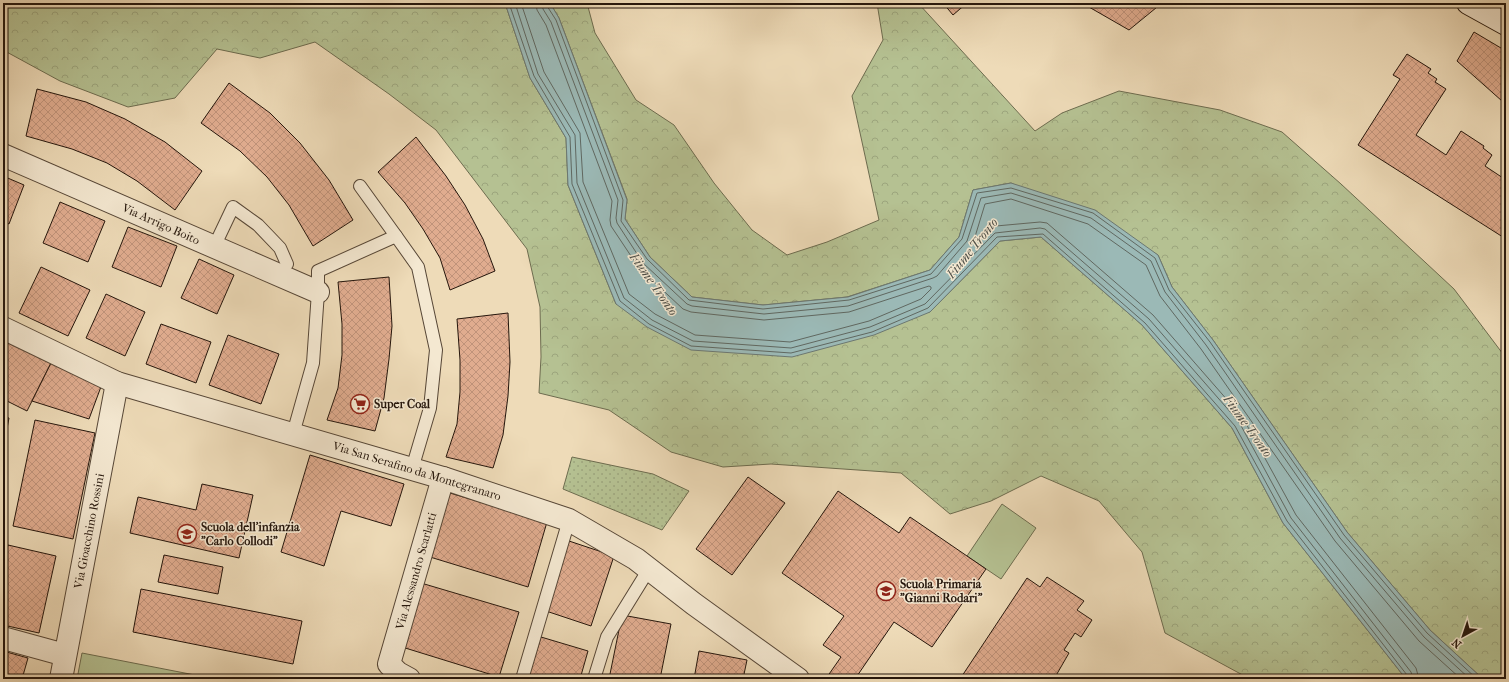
<svg xmlns="http://www.w3.org/2000/svg" width="1509" height="682" viewBox="0 0 1509 682" font-family="'IM FELL French Canon',serif">
<defs>
<pattern id="forest-crowns" width="20" height="18" patternUnits="userSpaceOnUse"><rect width="20" height="18" fill="#b5c192"/><path d="M2 6a3 3 0 1 1 6 0M12 15a3 3 0 1 1 6 0" fill="none" stroke="#9ca57d"/></pattern>
<pattern id="park-dots" width="8" height="8" patternUnits="userSpaceOnUse"><rect width="8" height="8" fill="#b5c192"/><path d="M2 2h.1M6 6h.1" fill="none" stroke="#9ca57d" stroke-width="1.8" stroke-linecap="round"/></pattern>
<pattern id="building-cross-hatch" width="8" height="8" patternUnits="userSpaceOnUse"><rect width="8" height="8" fill="#e0ac8f"/><path d="M0 0l8 8M0 8l8-8" fill="none" stroke="#c0937a"/></pattern>
</defs>
<rect width="100%" height="100%" fill="#eedbb8"/>
<filter id="stains"><feTurbulence type="fractalNoise" baseFrequency=".005" numOctaves="4"/><feColorMatrix values="0 0 0 0 .2 0 0 0 0 .09 0 0 0 0 .02 0 0 0 .5 -.17"/></filter>
<radialGradient id="worn" r=".72"><stop offset=".6" stop-color="#630" stop-opacity="0"/><stop offset="1" stop-color="#630" stop-opacity=".3"/></radialGradient>
<g fill="#b5c192" stroke="#6d6c4f">
<path d="M1002 504 1036 528 1001 579 967 556Z"/>
<path d="M82 653 200 676 199 679H77Z"/>
</g>
<g fill="url(#forest-crowns)" stroke="#6d6c4f">
<path d="M3 3H505L530 78 566 138 568 185 616 304 930 312 1000 241 1041 237 1142 325 1232 428 1283 523 1406 679H1250L1165 633 1142 552 1099 501 1041 476 991 501 950 514 901 473 771 464 723 467 671 452 609 410 539 393 541 357 540 307 527 249 436 130 389 94 315 42 260 58 217 49 175 98 128 107 60 81 3 50Z"/>
<path d="M550 3H587L595 33 636 100 674 125 714 183 752 230 787 255 827 242 879 220 852 96 883 40 877 3H918L1035 131 1062 113 1119 91 1220 110 1282 132 1341 184 1454 289 1506 358V679H1483L1430 630 1347 532 1213 340 1172 287 1158 255 1011 183 973 190 959 237 930 270 847 297 763 305 692 297 650 257 625 219 627 199 559 18Z"/>
</g>
<path fill="url(#park-dots)" stroke="#6d6c4f" d="M572 457 653 474 689 491 662 530 563 489Z"/>
<path fill="#9bb9b6" stroke="#6c7872" d="M505 3H550L559 18 627 200 625 219 650 257 692 297 763 305 848 297 930 270 959 237 973 190 1011 183 1095 210 1158 255 1172 287 1213 340 1347 532 1430 630 1483 679H1406L1283 523 1232 428 1142 325 1041 237 1000 241 930 312 874 335 792 357 691 350 647 327 616 304 568 185 566 138 530 78Z"/>
<g fill="none" stroke-linecap="round" stroke-linejoin="round">
<g stroke="#606861" stroke-width="1">
<path d="M509 3 534 76 570 137 572 184 620 301 649 324 691 346 791 353 872 332 928 308 997 237 1043 234 1145 323 1235 426 1287 521 1407 675 1408 679"/>
<path d="M515 3 538 74 575 135 577 183 624 298 652 320 693 341 791 348 870 327 925 304 995 233 1040 228 1045 229 1149 319 1239 422 1291 518 1411 672 1413 679"/>
<path d="M521 3 544 72 580 133 583 182 629 294 655 314 695 335 790 342 869 321 921 299 931 289V287L929 286 849 312 764 320 691 312 683 309 639 268 611 226 610 220 612 201 546 25 537 10 536 3"/>
<path d="M542 3 543 9 551 22 618 200 616 218 617 223 643 263 687 304 692 306 764 314 848 306 933 278 937 276 967 241 981 198 1011 193 1091 218 1151 261 1165 292 1206 345 1340 538 1424 637 1470 679"/>
<path d="M547 3V6L556 20 623 200 621 221 647 259 689 300 763 309 849 300 931 274 962 239 977 193 1011 188 1093 213 1155 258 1169 290 1210 342 1344 535 1427 633 1477 679"/>
<path d="M1419 679 1416 668 1296 515 1243 418 1153 315 1047 223 1040 222 996 226 989 230 977 242H974V240L985 204 1011 199 1088 224 1146 265 1160 296 1201 349 1335 541 1419 641 1461 679"/>
</g>
</g>
<g fill="url(#building-cross-hatch)" stroke="#25160c">
<path d="M943 3H967L953 15Z"/>
<path d="M1082 3H1162L1129 30Z"/>
<path d="M1474 32 1506 51V103L1502 101 1457 61Z"/>
<path d="M1407 54 1431 69 1428 73 1437 79 1435 82 1446 89 1416 135 1446 155 1461 131 1484 146 1483 148 1492 155 1485 166 1506 180V239L1358 145 1400 79 1393 75Z"/>
<path d="M229 83 270 113 300 143 329 180 353 220 313 246 289 205 267 177 240 151 201 123Z"/>
<path d="M37 89 86 102 125 119 165 142 202 171 175 210 137 181 107 163 72 149 26 136Z"/>
<path d="M416 137 446 176 465 205 483 239 495 271 450 290 440 258 423 229 405 203 378 172Z"/>
<path d="M3 176 24 185 9 224 3 221Z"/>
<path d="M60 202 105 221 88 262 43 243Z"/>
<path d="M128 227 177 246 161 287 112 267Z"/>
<path d="M199 259 234 275 217 314 181 298Z"/>
<path d="M41 267 90 290 68 336 19 313Z"/>
<path d="M389 277 392 326 389 359 384 398 375 431 327 420 338 388 342 355V324L338 282Z"/>
<path d="M106 294 145 312 125 356 86 338Z"/>
<path d="M508 313 510 362 508 396 503 435 493 468 446 457 457 424 460 392V360L457 319Z"/>
<path d="M161 324 211 342 196 383 146 364Z"/>
<path d="M228 335 279 354 261 404 209 385Z"/>
<path d="M6 338 52 361 27 411 3 399V344Z"/>
<path d="M52 361 102 384 89 419 32 401Z"/>
<path d="M3 417 9 418 3 450Z"/>
<path d="M35 420 95 433 73 539 13 526Z"/>
<path d="M310 455 404 484 391 526 341 511 324 566 281 552Z"/>
<path d="M748 477 785 503 732 575 696 549Z"/>
<path d="M202 484 253 495 239 558 130 533 138 497 196 510Z"/>
<path d="M838 491 899 533 910 517 986 569 932 647 894 622 855 679H831L827 677 841 657 823 645 844 616 782 573Z"/>
<path d="M450 493 547 522 528 587 430 557Z"/>
<path d="M569 541 614 556 591 626 546 611Z"/>
<path d="M8 545 56 556 39 633 3 625V565Z"/>
<path d="M164 555 223 567 218 594 158 582Z"/>
<path d="M1047 577 1084 601 1077 610 1092 620 1081 637 1075 633 1064 650 1069 653 1054 679H960L1027 578 1040 587Z"/>
<path d="M421 583 519 612 499 677 402 647Z"/>
<path d="M141 589 302 621 293 664 133 632Z"/>
<path d="M622 615 671 624 660 679H609Z"/>
<path d="M541 637 588 651 580 679H528Z"/>
<path d="M3 651 28 658 22 679H3Z"/>
<path d="M699 651 747 660 743 679H694Z"/>
</g>
<g fill="none" stroke-linecap="round" stroke-linejoin="round">
<defs>
<g id="lane">
<path d="M360 186 396 236"/>
<path d="M214 247 233 207 258 225 280 248 287 264"/>
<path d="M293 434 313 363 318 292V271L396 236 418 267 436 350 430 408 412 469"/>
<path d="M522 679 569 520"/>
<path d="M594 679 607 637 649 569"/>
</g>
<g id="street">
<path d="M3 155 318 292"/>
<path d="M3 328 117 383 443 478 569 520 636 559 694 604 798 679"/>
<path d="M3 638 65 655"/>
<path d="M61 679 117 383"/>
<path d="M409 679 398 673 389 664 443 478"/>
</g>
<path id="secondary" d="M1468 3 1506 24"/>
</defs>
<use href="#lane" stroke="#574737" stroke-width="14"/>
<use href="#street" stroke="#574737" stroke-width="24"/>
<use href="#secondary" stroke="#25160c" stroke-width="24"/>
<use href="#lane" stroke="#f4e8d1" stroke-width="12"/>
<use href="#street" stroke="#f4e8d1" stroke-width="22"/>
<use href="#secondary" stroke="#f4e8d1" stroke-width="22"/>
</g>
<defs>
<symbol id="supermarket-ring" viewBox="-11 -11 22 22"><circle r="9.5" fill="#f4e8d1" stroke="#8f2418" stroke-width="1.5"/><path d="M-6-5.5h2.5l.6 2H6L4.5 2H-2.5L-4.4-4H-6ZM-1.5 3.2a1.3 1.3 0 1 0 .1 0ZM3 3.2a1.3 1.3 0 1 0 .1 0Z" fill="#8f2418"/></symbol>
<symbol id="school-ring" viewBox="-11 -11 22 22"><circle r="9.5" fill="#f4e8d1" stroke="#8f2418" stroke-width="1.5"/><path d="M0-5L7-2L0 1L-7-2ZM-4 1L0 2.5L4 1V4Q0 6-4 4Z" fill="#8f2418"/></symbol>
</defs>
<g fill-rule="evenodd">
<use href="#supermarket-ring" x="349" y="393" width="22" height="22"/>
<use href="#school-ring" x="176" y="523" width="22" height="22"/>
<use href="#school-ring" x="875" y="580" width="22" height="22"/>
</g>
<g text-anchor="middle" dominant-baseline="central" stroke-width="3" stroke-linejoin="round" paint-order="stroke">
<g font-size="12" fill="#25160c" stroke="#f4e8d1">
<text transform="translate(161 224) rotate(24)">Via Arrigo Boito</text>
<text transform="translate(417 471) rotate(17)">Via San Serafino da Montegranaro</text>
<text transform="translate(89 531) rotate(-79)">Via Gioacchino Rossini</text>
<text transform="translate(416 571) rotate(-74)">Via Alessandro Scarlatti</text>
</g>
<g font-size="12" font-weight="bold" fill="#25160c" stroke="#f4e8d1" text-anchor="start">
<text x="374" y="404">Super Coal</text>
<text x="201" y="527">Scuola dell'infanzia<tspan x="201" dy="14">"Carlo Collodi"</tspan></text>
<text x="900" y="584">Scuola Primaria<tspan x="900" dy="14">"Gianni Rodari"</tspan></text>
</g>
<g font-size="13" font-style="italic" fill="#4e4f48" stroke="#f4e8d1">
<text transform="translate(972 248) rotate(-51)">Fiume Tronto</text>
<text transform="translate(654 284) rotate(55)">Fiume Tronto</text>
<text transform="translate(1248 426) rotate(54)">Fiume Tronto</text>
</g>
</g>
<rect width="1509" height="682" fill="none" stroke="#eedbb8" stroke-width="16"/>
<rect x="4" y="4" width="1501" height="674" fill="none" stroke="#25160c" stroke-width="2"/>
<rect x="8" y="8" width="1493" height="666" fill="none" stroke="#25160c"/>
<g transform="translate(1463 636) rotate(220)" stroke="#f4e8d1" stroke-width="3" paint-order="stroke">
<path d="M0-3L7 15L0 10L-7 15Z" fill="#25160c"/>
<text y="-6" font-size="11" font-weight="bold" text-anchor="middle" fill="#25160c">N</text>
</g>
<rect width="100%" height="100%" filter="url(#stains)"/>
<rect width="100%" height="100%" fill="url(#worn)"/>
</svg>
